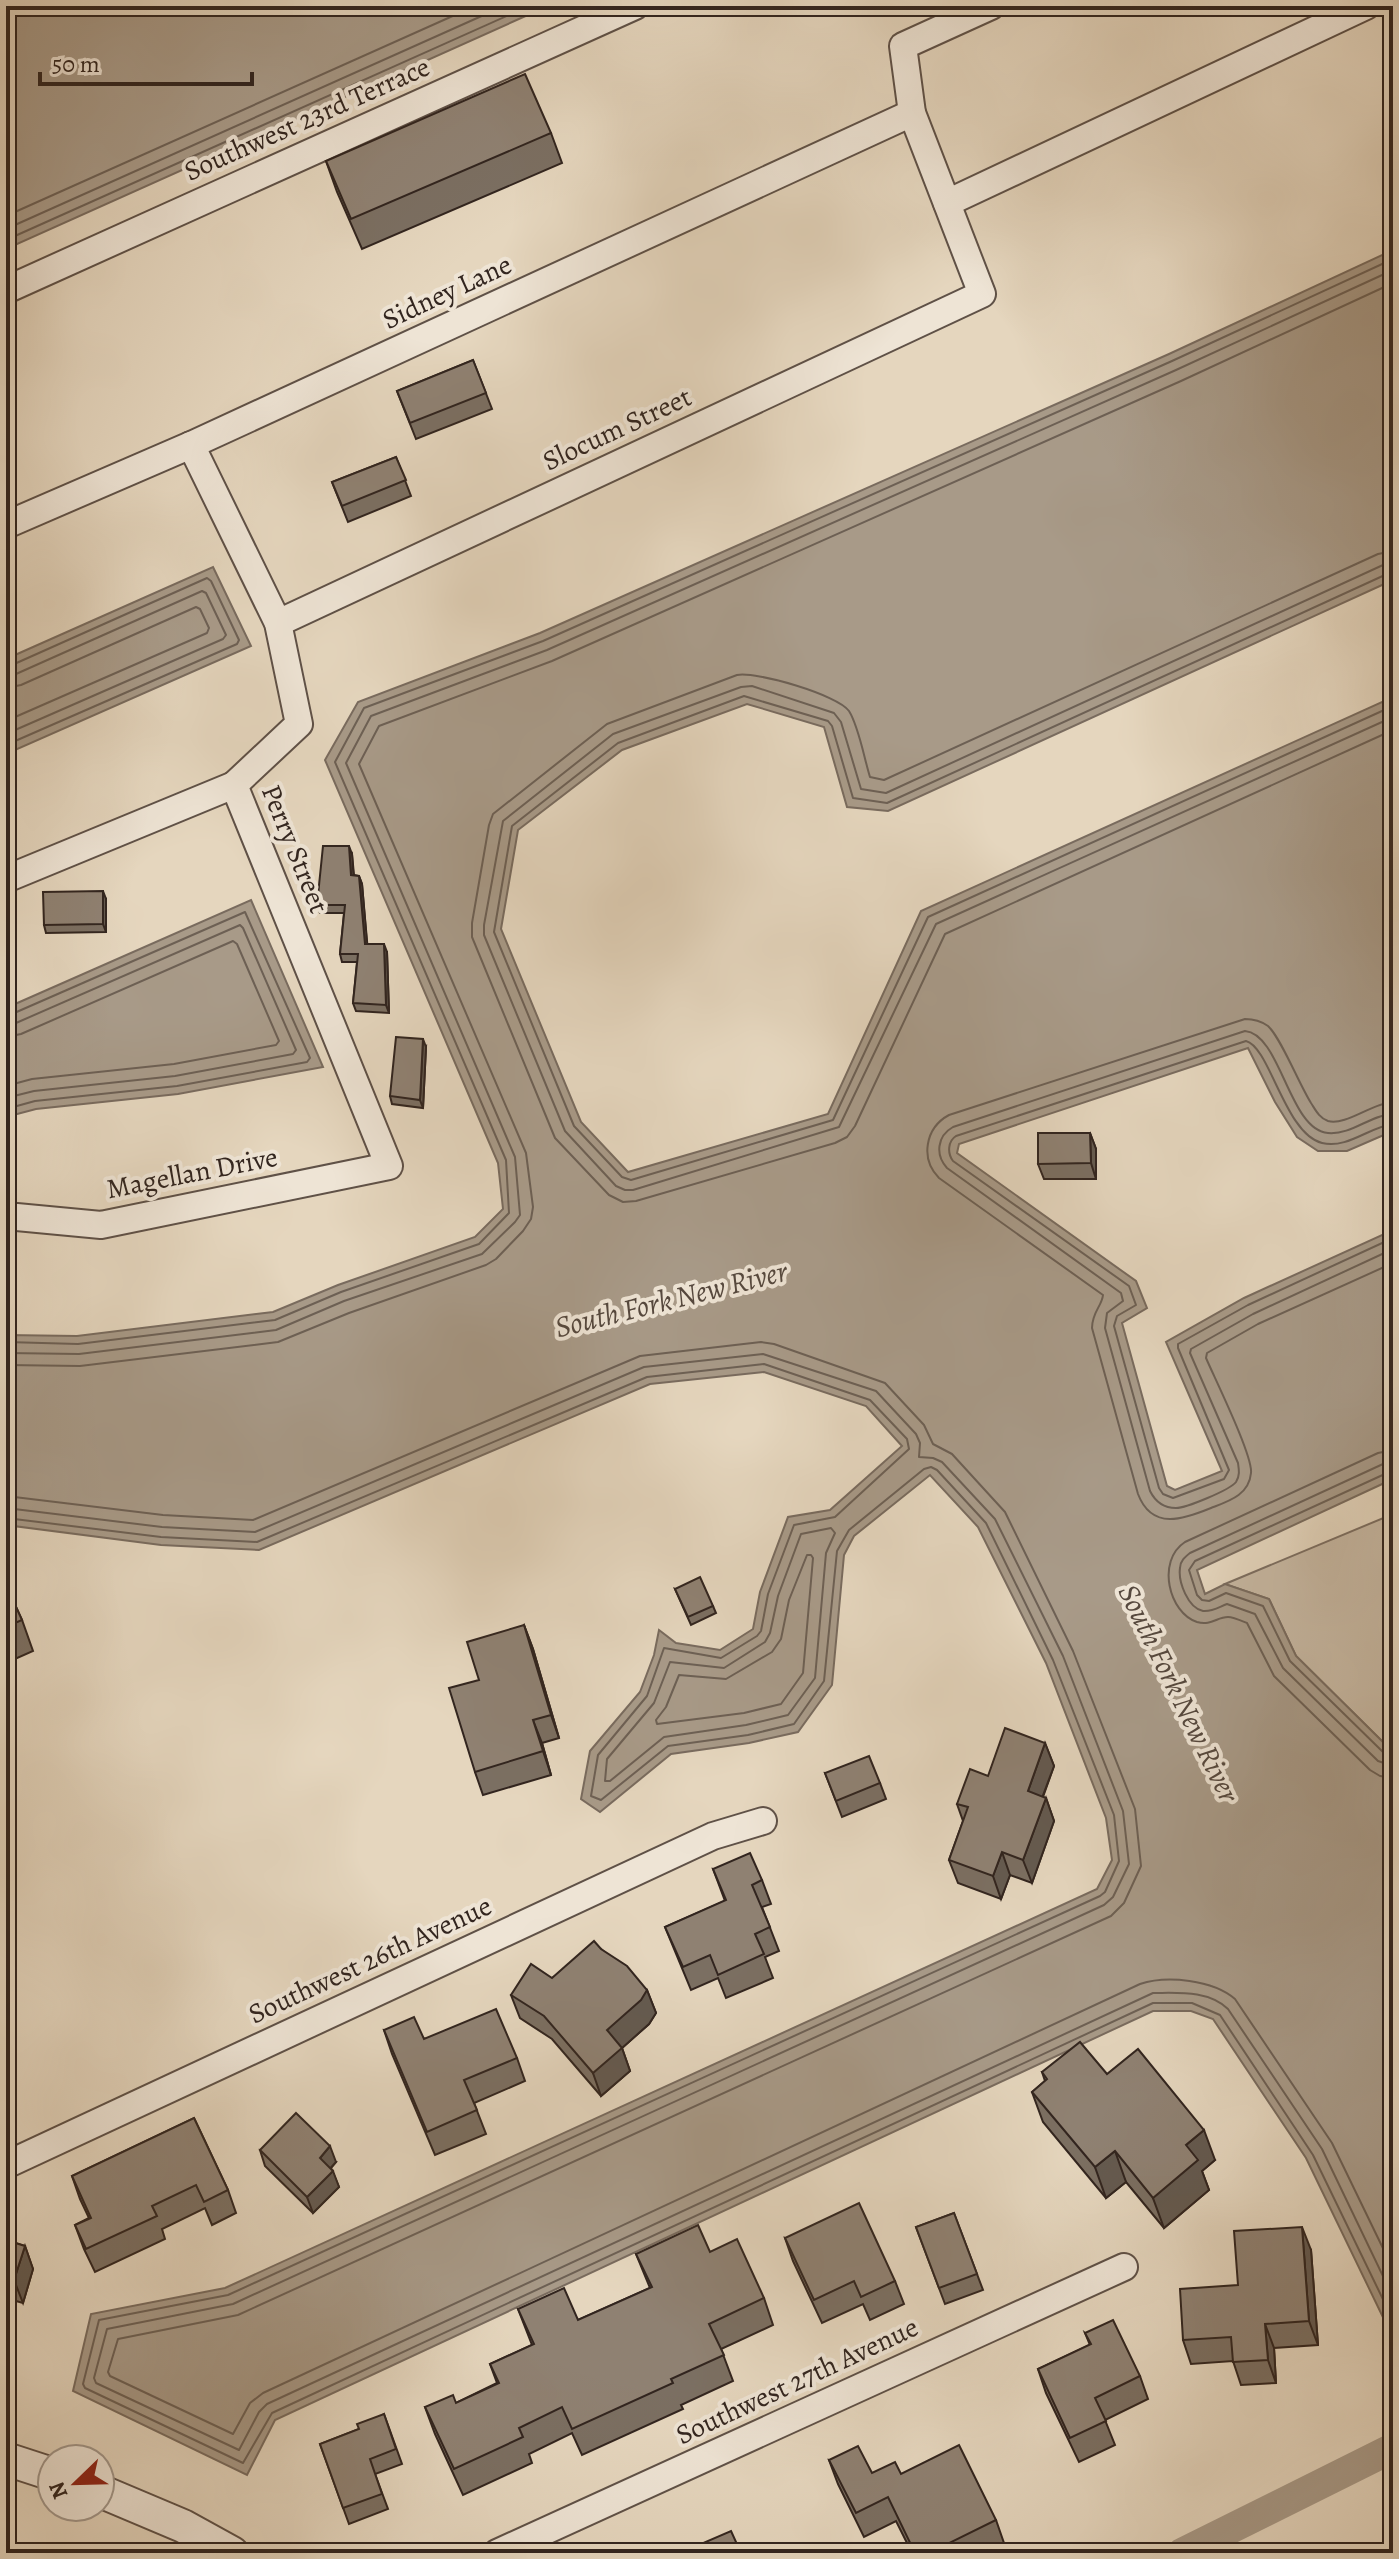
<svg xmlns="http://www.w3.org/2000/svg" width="1399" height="2559" viewBox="0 0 1399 2559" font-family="Alegreya,serif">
<rect width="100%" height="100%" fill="#e5d6be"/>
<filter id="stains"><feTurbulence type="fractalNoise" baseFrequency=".0025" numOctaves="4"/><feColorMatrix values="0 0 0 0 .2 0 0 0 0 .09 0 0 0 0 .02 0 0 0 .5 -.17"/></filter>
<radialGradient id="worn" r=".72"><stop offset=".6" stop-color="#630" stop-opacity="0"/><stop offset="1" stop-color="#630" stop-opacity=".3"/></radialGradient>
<path fill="#c7b8a3" stroke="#7c6e61" stroke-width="2" d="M1393 1514V1752L1296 1656 1269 1599 1225 1584Z"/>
<g fill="#a89a88" stroke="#796b5e" stroke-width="2">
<path d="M6 6H548L6 249Z"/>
<path d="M1393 250V580L888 811 847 807 824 727 747 704 622 750 518 830 501 929 581 1122 628 1172 828 1114 921 911 1393 697V1131L1347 1151H1318L1297 1137 1275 1102 1248 1048 959 1144 957 1153 1136 1281 1147 1308 1122 1323 1167 1486 1175 1490 1222 1471 1166 1342 1244 1298 1393 1230V1479L1197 1570 1205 1594 1225 1584 1269 1599 1296 1656 1393 1752V2338L1306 2158 1213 2019 1191 2011H1153L275 2420 247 2475 73 2391 91 2314 225 2288 1097 1889 1112 1860 1106 1818 1046 1663 978 1527 930 1475 854 1536 844 1555 832 1685 798 1732 749 1743 671 1754 600 1812 581 1799 590 1751 640 1692 654 1655 659 1630 676 1643 720 1650 753 1629 760 1592 788 1517 830 1510 902 1446 866 1406 764 1372 650 1384 259 1550 161 1545 6 1525V1335L77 1336 273 1312 338 1285 475 1237 503 1209 498 1163 325 760 358 702 540 633 1169 354Z"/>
<path d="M213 567 251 646 6 754V659Z"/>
<path d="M251 900 323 1067 178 1094 36 1109 6 1117V1008Z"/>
</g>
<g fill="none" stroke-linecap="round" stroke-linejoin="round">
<g stroke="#6d6054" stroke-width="2">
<path d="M6 216 475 6"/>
<path d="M6 229 504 6"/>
<path d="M6 240 529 6"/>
<path d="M1393 551 1378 554 884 780 870 777C864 758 859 727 849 711 838 695 756 671 737 675L607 724 493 814 489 825 472 923V937L555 1138 609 1195 623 1202 636 1201 835 1143 847 1137 855 1126 945 934 1393 730"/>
<path d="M1393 563 1383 565 886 793 861 789 841 722 834 713 752 686 741 687 613 734 503 821 484 925V935L565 1131 616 1186 625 1190H633L839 1127 936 924 1393 717"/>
<path d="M1393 573 1387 574 887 803 853 798 832 726 828 721 744 696 618 743 512 826 494 932 574 1126 622 1177 631 1180 833 1120 928 917 1393 706"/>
<path d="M6 665H12L207 578 211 581 239 640 237 644 6 745"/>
<path d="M6 676 16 674 202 591 206 593 226 635 223 639 6 734"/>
<path d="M6 688 21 685 196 607 200 609 209 628 207 633 6 721"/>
<path d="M6 1015 12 1014 245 912 310 1058 307 1062 177 1086 35 1101 6 1109"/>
<path d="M6 1025 16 1023 240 925 243 928 296 1050 293 1054 175 1076 34 1091 6 1098"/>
<path d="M6 1037 21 1034 233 941 237 944 279 1041 276 1045 174 1064 32 1079 6 1086"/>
<path d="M1393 1102C1372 1103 1346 1126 1328 1121 1319 1118 1315 1109 1311 1103 1299 1084 1281 1038 1268 1026 1261 1021 1253 1019 1245 1019L949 1115C925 1128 920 1159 939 1178L1103 1295C1102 1306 1092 1312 1092 1328L1138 1494C1152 1531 1184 1519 1211 1508 1229 1501 1249 1495 1251 1473 1253 1456 1215 1379 1206 1358L1207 1353 1258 1324 1393 1263"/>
<path d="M1393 1114C1370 1115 1352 1135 1328 1133 1289 1130 1281 1034 1245 1031L953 1127C937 1136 935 1155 947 1168L1121 1293 1123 1301 1107 1313 1105 1328 1150 1491C1155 1501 1164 1508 1176 1508 1186 1508 1230 1490 1236 1482 1240 1476 1239 1470 1238 1463L1190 1353 1191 1349 1253 1314 1393 1249"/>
<path d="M1393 1124C1369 1127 1348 1149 1322 1143 1285 1134 1270 1047 1246 1041L956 1136C948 1141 947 1153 953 1161L1129 1286 1136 1305 1117 1316 1114 1326 1159 1488 1163 1494 1173 1498 1224 1479 1229 1470 1178 1348V1344L1248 1305 1393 1238"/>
<path d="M6 1342 78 1344 275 1320 341 1292 479 1244 509 1213 506 1160 335 762 364 708 543 641 1172 361 1393 259"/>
<path d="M6 1353 79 1354 276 1330 344 1301 482 1254 515 1222 520 1215 515 1157 346 763 371 716 547 650 1176 370 1393 270"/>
<path d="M6 1365 80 1366 278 1342 349 1313 486 1265 496 1259 523 1231 531 1219 533 1207 526 1153 359 764 379 726 552 661 1181 381 1393 283"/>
<path d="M1393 1450 1378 1453 1185 1542C1156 1561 1169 1613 1197 1622 1211 1626 1217 1617 1228 1617 1233 1617 1242 1621 1247 1623L1274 1676 1370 1770 1380 1776 1393 1778"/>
<path d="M1393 1462 1383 1464 1190 1553C1185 1557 1180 1561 1180 1568 1178 1582 1188 1608 1203 1611 1212 1612 1219 1607 1227 1604L1255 1614 1283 1668 1378 1761 1393 1766"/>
<path d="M1393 1472 1387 1473 1195 1561 1189 1570 1197 1595 1202 1600 1209 1601 1226 1593 1263 1606 1290 1661 1384 1753 1393 1756"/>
<path d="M6 1496 163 1515 253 1520 640 1356 761 1342 774 1344 885 1383 924 1425 933 1444 952 1454 1005 1512 1073 1651 1135 1809 1141 1866 1124 1903 1111 1916 238 2315 118 2339 108 2372 110 2376 233 2434 250 2403 263 2393 1140 1984C1167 1975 1213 1980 1235 1999L1332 2143 1393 2269"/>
<path d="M6 1508 162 1527 255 1532 644 1367 763 1354 876 1391 916 1434 920 1443 919 1457 933 1458 942 1462 995 1519 1063 1656 1123 1811 1129 1864 1113 1897 1104 1905 233 2304 107 2329 94 2378 96 2383 239 2450 259 2412 267 2404 1153 1993C1178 1993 1208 1990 1228 2009L1322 2149 1393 2297"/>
<path d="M6 1518 161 1537 257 1542 647 1377 764 1364 870 1400 907 1439 909 1449 835 1517 794 1525 768 1594 761 1631 757 1636 721 1658 664 1648 647 1696 598 1755 591 1796 601 1800 668 1746 748 1735 794 1724 824 1681 837 1551 849 1530 924 1469 931 1467 937 1470 986 1523 1053 1660 1114 1815 1119 1861 1105 1892 1100 1896 228 2295 99 2320 83 2384 85 2388 243 2463 272 2413 1153 2003H1192L1220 2015 1313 2155 1393 2320"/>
<path d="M831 1528 835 1533 826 1553 815 1678 788 1715 746 1725 664 1737 610 1781H605L607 1759 654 1703 670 1662 724 1668 765 1642 770 1633 778 1596 801 1534Z"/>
<path d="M807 1555H811L813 1558 803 1673 781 1704 744 1713 657 1724 656 1720 666 1707 679 1675 726 1679 772 1652 781 1639 789 1600Z"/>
</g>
<path stroke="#a89a88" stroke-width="30" d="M1182 2553 1393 2448"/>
<defs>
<g id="minor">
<path d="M947 203 1366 6"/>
<path d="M6 290 635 6"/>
<path d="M6 525 191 445 912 113"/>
<path d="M278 623 982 294 912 113 903 46 991 6"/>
<path d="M6 879 234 785"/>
<path d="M6 1216 101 1225 389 1166 234 785 299 724 278 623 191 445"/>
<path d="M6 2165 713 1836 763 1821"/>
<path d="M497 2553 1124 2267"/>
</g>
<g id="tertiary">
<path d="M6 2459 52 2474"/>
<path d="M100 2491 183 2526 232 2553"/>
</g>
</defs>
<use href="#minor" stroke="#5f5147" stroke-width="30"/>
<use href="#tertiary" stroke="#5f5147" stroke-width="36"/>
<use href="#minor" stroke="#eee4d5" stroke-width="26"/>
<use href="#tertiary" stroke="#eee4d5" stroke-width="32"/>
</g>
<g fill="#7b6f62" stroke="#32251f" stroke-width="2">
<path d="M551 133 562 163 362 249 337 192 326 161Z"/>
<path d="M473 360 492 409 416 439 397 391Z"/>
<path d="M396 457 411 496 348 522 332 482Z"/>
<path d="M352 854 354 875 359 876 362 884 367 944 387 952 389 1013 356 1011 353 1003 357 962H342L340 954 344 913H320L317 905Z"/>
<path d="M106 899V932L46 933 44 925Z"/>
<path d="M426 1047 423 1108 392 1104 390 1096Z"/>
<path d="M1090 1133 1096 1149V1179H1044L1038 1164Z"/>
<path d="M6 1585 22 1620 33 1651 6 1663Z"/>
<path d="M675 1589 713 1606 716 1613 691 1625Z"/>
<path d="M524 1625 533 1649 559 1738 542 1743 551 1775 483 1795 475 1772 479 1680Z"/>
<path d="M1045 1743 1054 1766 1043 1797 1046 1798 1054 1821 1032 1883 1010 1875 1001 1899 958 1883 949 1860 963 1821 957 1804 988 1776Z"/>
<path d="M825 1773 880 1783 886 1799 842 1817Z"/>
<path d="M713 1869 762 1880 771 1904 762 1907 779 1951 765 1957 773 1978 726 1998 718 1978 691 1990 665 1927 725 1901Z"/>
<path d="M601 1949 647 1990 656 2013 649 2024 622 2048 630 2071 601 2096 552 2039 520 2018 511 1995 552 1978Z"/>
<path d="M384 2030 517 2058 525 2081 474 2103 486 2134 435 2155 392 2054Z"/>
<path d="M1042 2072 1107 2074 1215 2160 1202 2171 1209 2190 1164 2228 1126 2182 1106 2198 1043 2122 1032 2092 1045 2081Z"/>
<path d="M194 2118 228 2190 236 2213 212 2225 205 2208 162 2229 165 2239 95 2272 84 2249 75 2225 89 2218 80 2199 72 2176Z"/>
<path d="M260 2150 336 2162 331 2168 339 2187 313 2213 265 2166Z"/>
<path d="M954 2213 983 2290 945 2304 916 2227Z"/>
<path d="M785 2238 895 2281 904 2304 870 2320 863 2304 822 2323 793 2261Z"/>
<path d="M6 2240 25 2246 33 2269 23 2303 9 2299 6 2308Z"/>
<path d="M1311 2250 1318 2345 1274 2348 1276 2383 1241 2385 1233 2361 1191 2364 1183 2340 1238 2285Z"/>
<path d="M710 2252 764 2298 773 2325 721 2349 733 2381 681 2405 683 2409 582 2455 572 2433 529 2454 532 2463 463 2495 435 2434 425 2407 456 2403 497 2383 490 2364 532 2345 518 2309 578 2320 650 2288 636 2254Z"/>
<path d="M1085 2333 1140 2376 1148 2399 1105 2420 1115 2445 1079 2462 1046 2393 1038 2369 1090 2345Z"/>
<path d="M384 2414 402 2464 375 2474 388 2509 349 2524 320 2444 359 2429Z"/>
<path d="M829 2460 872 2473 901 2474 996 2520 1004 2543 984 2553H912L896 2521 864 2537 838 2484Z"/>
</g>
<g fill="#645a50" stroke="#32251f" stroke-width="2">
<path d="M349 846 352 854 354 883 351 875Z"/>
<path d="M359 876 362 884 368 952 365 944Z"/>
<path d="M103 891 106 899V932L103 924Z"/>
<path d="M384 944 387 952 389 1013 386 1005Z"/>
<path d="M423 1039 426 1047 423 1108 420 1100Z"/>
<path d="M1090 1133 1096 1149V1179L1091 1163Z"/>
<path d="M524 1625 533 1649 559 1738 551 1715Z"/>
<path d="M533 1720 542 1743 551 1775 543 1751Z"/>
<path d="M1045 1743 1054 1766 1036 1814 1028 1791Z"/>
<path d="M1046 1798 1054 1821 1032 1883 1023 1860Z"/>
<path d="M1002 1852 1010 1875 1001 1899 993 1876Z"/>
<path d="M647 1990 656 2013 649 2024 622 2048 630 2071 601 2096 593 2073 607 2030Z"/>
<path d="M1204 2130 1215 2160 1202 2171 1209 2190 1164 2228 1153 2198 1186 2145Z"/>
<path d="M330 2146 336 2162 326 2173 320 2158Z"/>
<path d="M1115 2151 1126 2182 1106 2198 1095 2167Z"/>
<path d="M333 2171 339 2187 313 2213 307 2197Z"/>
<path d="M1302 2227 1311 2250 1318 2345 1309 2321Z"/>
<path d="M25 2246 33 2269 23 2303 14 2280Z"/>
<path d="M6 2291 9 2299 6 2308Z"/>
<path d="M1265 2324 1274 2348 1276 2383 1268 2360Z"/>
</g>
<g fill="#8f8172" stroke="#32251f" stroke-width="2">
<path d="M525 74 551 133 351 219 326 161Z"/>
<path d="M473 360 486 393 410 423 397 391Z"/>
<path d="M396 457 406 480 342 506 332 482Z"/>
<path d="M323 846H349L351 875 359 876 365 944H384L386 1005 353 1003 358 954H340L345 905H317Z"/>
<path d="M103 891V924L44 925 43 892Z"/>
<path d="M396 1037 423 1039 420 1100 390 1096Z"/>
<path d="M1038 1133H1090L1091 1163 1038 1164Z"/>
<path d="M700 1577 713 1606 688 1617 675 1589Z"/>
<path d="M6 1585 22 1620 6 1627Z"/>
<path d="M524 1625 551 1715 533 1720 543 1751 475 1772 449 1688 479 1680 467 1642Z"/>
<path d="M1005 1728 1045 1743 1028 1791 1046 1798 1023 1860 1002 1852 993 1876 949 1860 968 1807 957 1804 970 1769 988 1776Z"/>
<path d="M869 1756 880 1783 836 1801 825 1773Z"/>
<path d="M750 1853 762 1880 752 1885 770 1927 755 1934 764 1954 718 1975 710 1955 683 1967 665 1927 726 1900 713 1869Z"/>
<path d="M594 1941 601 1949 627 1966 647 1990 641 2000 607 2030 622 2048 593 2073 544 2016 511 1995 531 1964 552 1978Z"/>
<path d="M496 2009 517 2058 464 2080 477 2110 427 2132 384 2030 414 2017 424 2039Z"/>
<path d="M1080 2042 1107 2074 1138 2049 1204 2130 1186 2145 1198 2160 1153 2198 1115 2151 1095 2167 1032 2092 1047 2079 1042 2072Z"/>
<path d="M296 2113 330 2146 320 2158 333 2171 307 2197 260 2150Z"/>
<path d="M194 2118 228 2190 204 2202 196 2185 152 2206 157 2216 86 2249 75 2225 91 2218 72 2176Z"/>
<path d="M859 2203 895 2281 861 2297 854 2281 814 2300 785 2238Z"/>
<path d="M954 2213 977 2274 939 2288 916 2227Z"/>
<path d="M698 2225 710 2252 737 2239 764 2298 709 2324 724 2355 671 2379 673 2383 572 2429 562 2407 519 2428 523 2437 454 2469 425 2407 453 2395 456 2403 499 2383 490 2364 534 2344 518 2309 564 2288 578 2320 652 2287 636 2254Z"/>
<path d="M1302 2227 1309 2321 1265 2324 1268 2360 1233 2362 1231 2337 1183 2340 1180 2289 1238 2285 1234 2231Z"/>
<path d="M6 2240 25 2246 14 2280 6 2277Z"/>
<path d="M1113 2320 1140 2376 1095 2398 1106 2421 1070 2438 1038 2369 1091 2344 1085 2333Z"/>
<path d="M384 2414 396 2449 370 2459 382 2494 343 2508 320 2444 359 2429 357 2424Z"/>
<path d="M959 2445 996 2520 929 2553H915L888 2497 856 2513 829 2460 858 2446 872 2473 895 2462 901 2474Z"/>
<path d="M731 2531 741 2553H705L701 2544Z"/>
<path d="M812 2544 816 2553H793Z"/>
</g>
<g text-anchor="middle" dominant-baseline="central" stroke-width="8" stroke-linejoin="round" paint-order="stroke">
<g font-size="28" fill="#32251f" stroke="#eee4d5">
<text transform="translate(307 119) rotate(-24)">Southwest 23rd Terrace</text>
<text transform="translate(447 292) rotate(-25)">Sidney Lane</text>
<text transform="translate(617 429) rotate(-25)">Slocum Street</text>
<text transform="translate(295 849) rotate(68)">Perry Street</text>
<text transform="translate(192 1173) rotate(-11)">Magellan Drive</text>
<text transform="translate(370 1960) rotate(-25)">Southwest 26th Avenue</text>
<text transform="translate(797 2381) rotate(-25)">Southwest 27th Avenue</text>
</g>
<g font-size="30" font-style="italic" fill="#55483e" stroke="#eee4d5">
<text transform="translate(671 1299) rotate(-14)">South Fork New River</text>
<text transform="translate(1179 1693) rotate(64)">South Fork New River</text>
</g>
</g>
<rect width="1399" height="2559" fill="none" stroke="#e5d6be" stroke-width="32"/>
<rect x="8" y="8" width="1383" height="2543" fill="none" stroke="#32251f" stroke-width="4"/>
<rect x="16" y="16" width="1367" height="2527" fill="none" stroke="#32251f" stroke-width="2"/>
<g transform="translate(76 2483) rotate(247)"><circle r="38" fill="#eee4d5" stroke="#a3988c" stroke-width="2"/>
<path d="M0-6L14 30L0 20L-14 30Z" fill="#8f2418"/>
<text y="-12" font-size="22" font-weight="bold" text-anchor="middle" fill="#32251f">N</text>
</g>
<path d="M40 72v12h212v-12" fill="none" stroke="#32251f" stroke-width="4"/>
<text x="52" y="72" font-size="24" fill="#32251f" stroke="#eee4d5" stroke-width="6" paint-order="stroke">50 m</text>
<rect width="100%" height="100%" filter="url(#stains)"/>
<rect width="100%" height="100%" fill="url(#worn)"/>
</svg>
